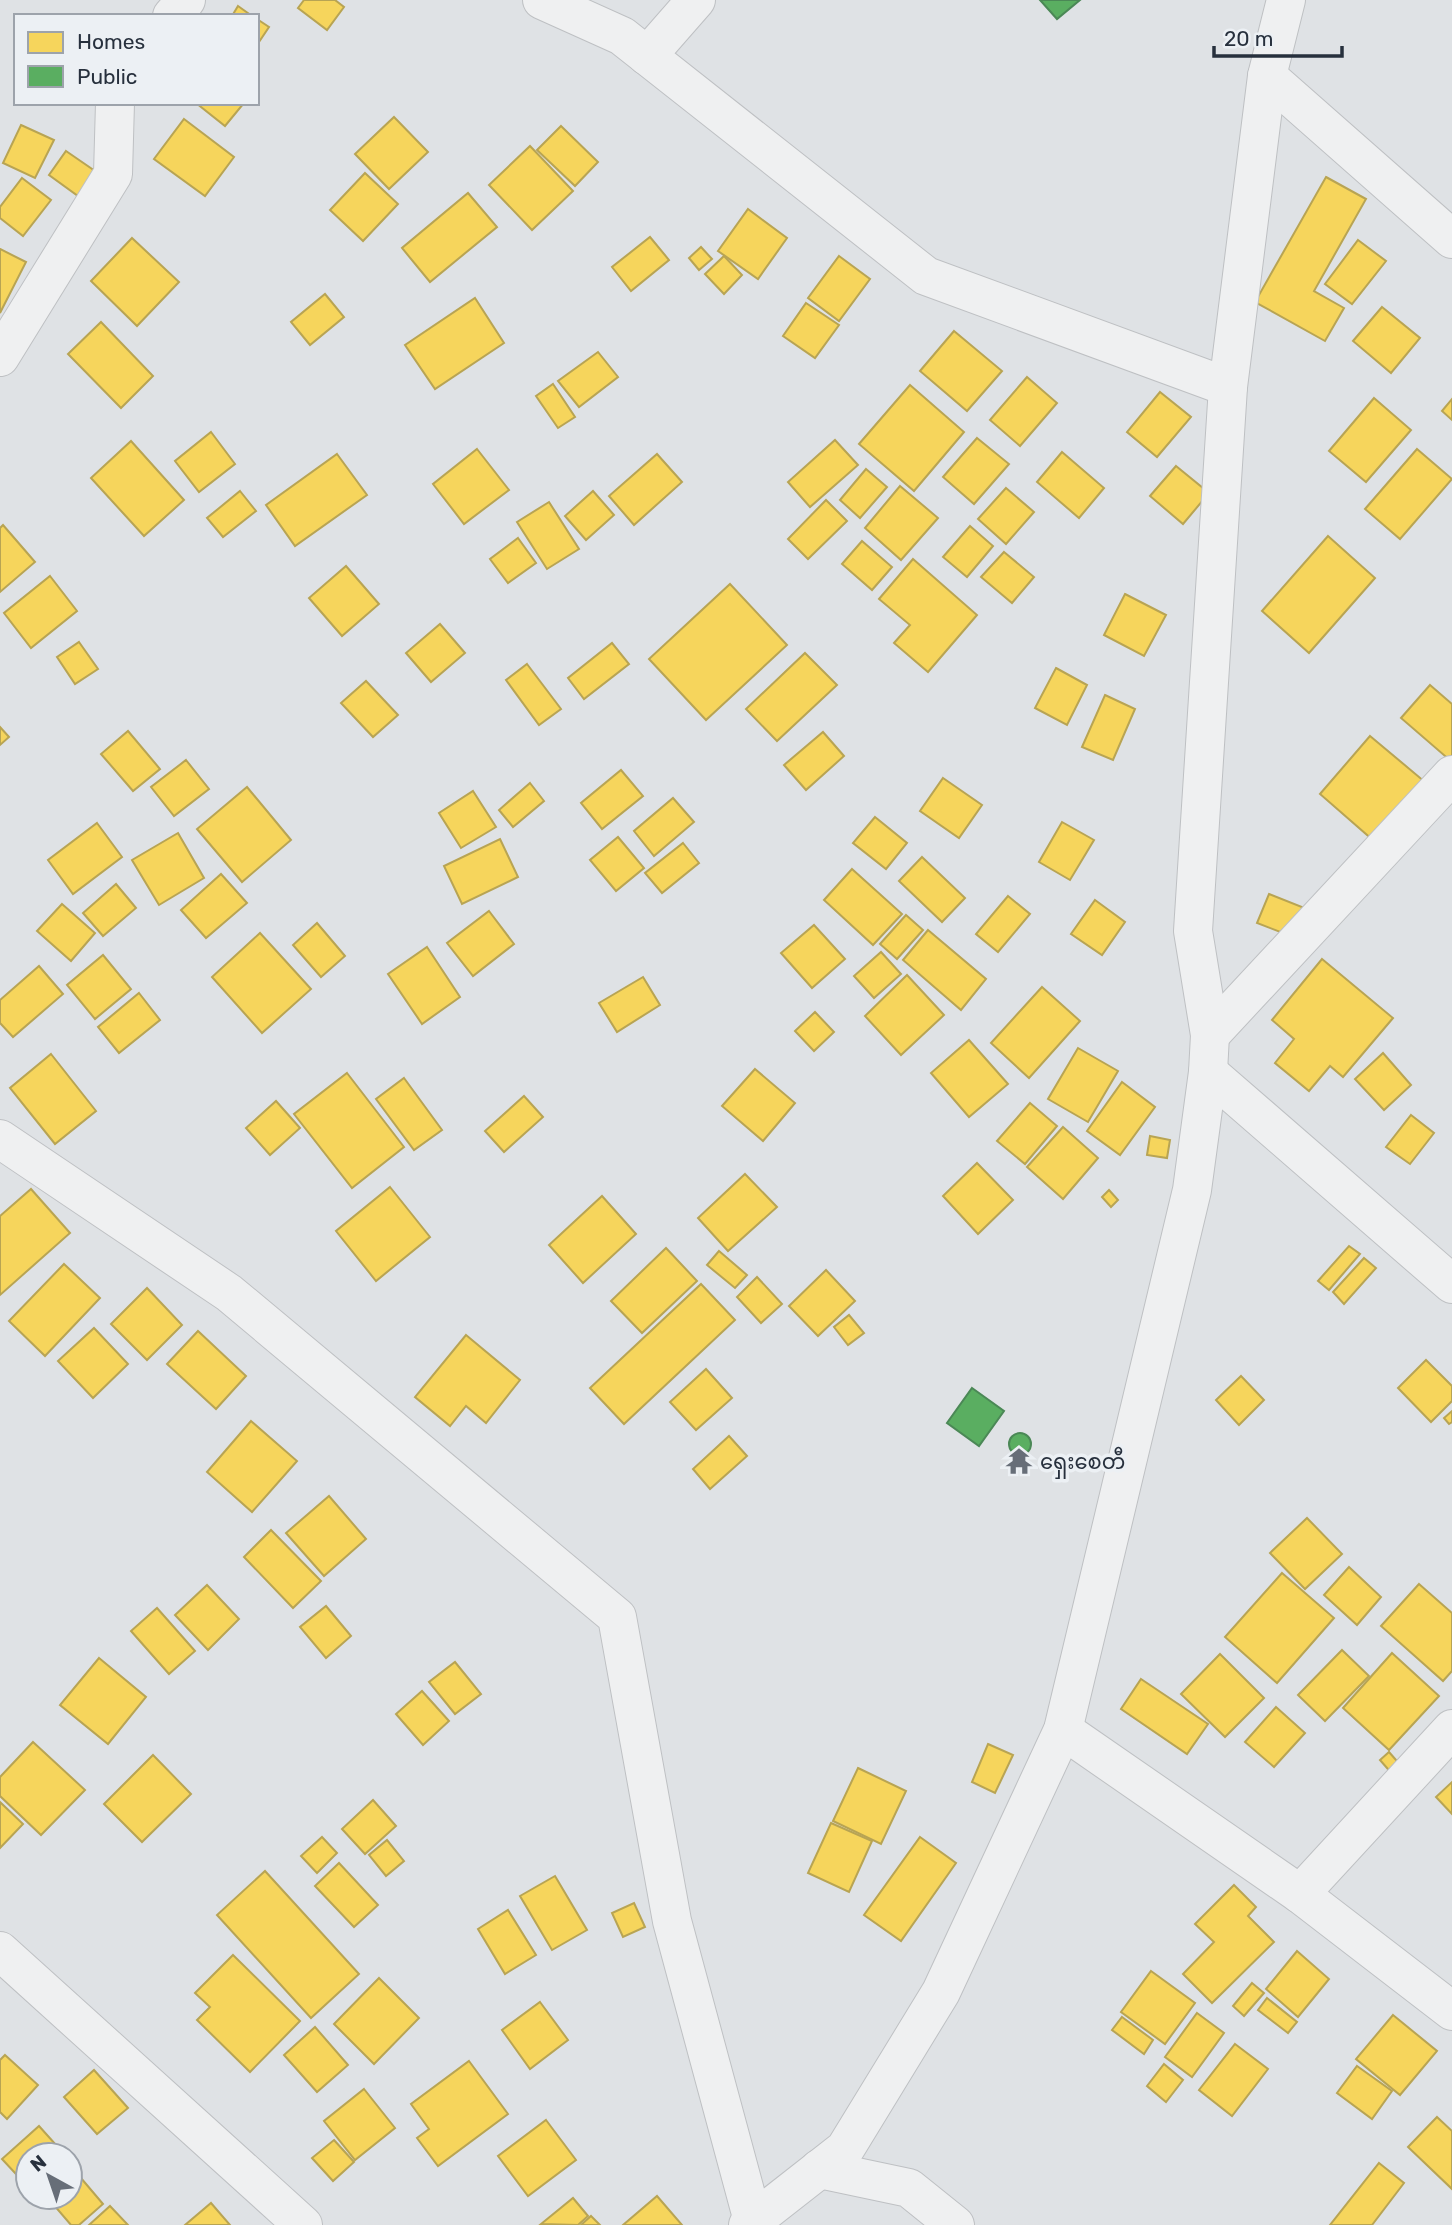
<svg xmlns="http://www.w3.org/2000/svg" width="1452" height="2225" viewBox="0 0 1452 2225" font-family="Rubik,'Noto Sans Myanmar',sans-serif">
<rect width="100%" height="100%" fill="#dfe2e5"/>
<g fill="#f6d55c" stroke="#b8a453" stroke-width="2">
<path d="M304 0H335L344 7 327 30 298 8Z"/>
<path d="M238 6 252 16H232Z"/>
<path d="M257 19 269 27 257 45Z"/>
<path d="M196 103H244L225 126Z"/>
<path d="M394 117 428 152 389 189 355 154Z"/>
<path d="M184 119 234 157 205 196 154 159Z"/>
<path d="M21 125 54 140 35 178 3 163Z"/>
<path d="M561 126 598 162 575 186 537 150Z"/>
<path d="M530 146 573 191 532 230 489 185Z"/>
<path d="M66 151 95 171 78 196 49 175Z"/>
<path d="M365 173 398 204 363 241 330 210Z"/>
<path d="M1326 177 1366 199 1314 291 1344 308 1325 341 1255 302Z"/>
<path d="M22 178 51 200 23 236 0 218V207Z"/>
<path d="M468 193 497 227 430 282 402 248Z"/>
<path d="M748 209 787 238 758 279 718 251Z"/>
<path d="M650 237 669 260 631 291 612 267Z"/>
<path d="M132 238 179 282 137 326 91 281Z"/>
<path d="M1358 240 1386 261 1352 304 1325 284Z"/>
<path d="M701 247 712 259 699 270 689 258Z"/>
<path d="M0 249 26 262 0 313Z"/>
<path d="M724 256 742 275 724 294 705 274Z"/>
<path d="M839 256 870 279 839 321 808 298Z"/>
<path d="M325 294 344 317 310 345 291 322Z"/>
<path d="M475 298 504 343 435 389 405 345Z"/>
<path d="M806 303 839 325 815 358 783 336Z"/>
<path d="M1382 307 1420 338 1391 373 1353 341Z"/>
<path d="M101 322 153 376 121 408 68 354Z"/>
<path d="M954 331 1002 371 967 411 920 371Z"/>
<path d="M598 352 618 377 579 407 558 381Z"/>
<path d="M1027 377 1057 403 1020 446 990 420Z"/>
<path d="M553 384 575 417 558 428 536 396Z"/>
<path d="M910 385 964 432 914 491 859 444Z"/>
<path d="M1160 392 1191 417 1157 457 1127 432Z"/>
<path d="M1374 398 1411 430 1366 482 1329 451Z"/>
<path d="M1452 399V420L1442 411Z"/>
<path d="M211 432 235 464 199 492 175 461Z"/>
<path d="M977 438 1009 464 974 504 943 477Z"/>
<path d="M835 440 858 465 810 507 788 482Z"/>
<path d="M131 441 184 500 144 536 91 478Z"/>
<path d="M477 449 509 490 464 524 433 484Z"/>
<path d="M1417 449 1452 479 1400 539 1365 509Z"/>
<path d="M1062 452 1104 488 1079 518 1037 482Z"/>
<path d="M337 454 367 495 295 546 266 505Z"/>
<path d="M657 454 682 482 634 525 609 496Z"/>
<path d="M1176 466 1209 493 1183 524 1150 496Z"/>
<path d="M866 469 887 487 860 518 840 500Z"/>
<path d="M900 486 938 518 901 560 865 528Z"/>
<path d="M1006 488 1034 512 1006 544 978 519Z"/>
<path d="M240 491 256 511 223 537 207 518Z"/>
<path d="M593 491 614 515 586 540 565 516Z"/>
<path d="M826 500 847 521 808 559 788 539Z"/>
<path d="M549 502 579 549 547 569 517 522Z"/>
<path d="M3 525 35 562 0 592V528Z"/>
<path d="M970 526 993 546 967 577 943 557Z"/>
<path d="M1328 536 1375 578 1309 653 1262 611Z"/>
<path d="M518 538 536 563 508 583 490 559Z"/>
<path d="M862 541 892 567 872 590 842 564Z"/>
<path d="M1004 552 1034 577 1012 603 981 577Z"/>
<path d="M913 559 977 615 928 672 894 643 910 625 879 599Z"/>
<path d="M346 566 379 604 342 636 309 598Z"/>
<path d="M50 576 77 611 31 648 4 613Z"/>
<path d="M730 584 787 645 706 720 649 659Z"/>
<path d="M1125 594 1166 615 1144 656 1104 635Z"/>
<path d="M440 624 465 653 431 682 406 653Z"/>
<path d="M79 642 98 669 75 684 57 657Z"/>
<path d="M612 643 629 664 584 699 568 678Z"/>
<path d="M805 653 837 685 777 741 746 709Z"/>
<path d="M527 664 561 709 539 725 506 680Z"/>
<path d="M1056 668 1087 685 1067 725 1035 708Z"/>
<path d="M366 681 398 715 373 737 341 703Z"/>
<path d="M1430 685 1452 704V762L1401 718Z"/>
<path d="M1105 695 1135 709 1113 760 1082 747Z"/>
<path d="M0 727 9 737 0 745Z"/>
<path d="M128 731 160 769 133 791 101 754Z"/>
<path d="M823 732 844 756 806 790 784 765Z"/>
<path d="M1370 736 1425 782 1374 841 1320 794Z"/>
<path d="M186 760 209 789 174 816 151 787Z"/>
<path d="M621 770 643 796 602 829 581 803Z"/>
<path d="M943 778 982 805 959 838 920 811Z"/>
<path d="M530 783 544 801 513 827 499 810Z"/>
<path d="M247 787 291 840 242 882 197 829Z"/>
<path d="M473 791 496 827 461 848 439 813Z"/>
<path d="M673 798 694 822 654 856 634 831Z"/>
<path d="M875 817 907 843 886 869 853 843Z"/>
<path d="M1062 822 1094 840 1070 880 1039 862Z"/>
<path d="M97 823 122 857 73 894 48 860Z"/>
<path d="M178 833 204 878 159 905 132 860Z"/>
<path d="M618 837 644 868 616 891 590 860Z"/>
<path d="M500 839 518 877 462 904 444 866Z"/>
<path d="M683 843 699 863 662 893 645 873Z"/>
<path d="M922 857 965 898 942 922 899 881Z"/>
<path d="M852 869 902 914 873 945 824 900Z"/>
<path d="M221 874 247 903 206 938 181 910Z"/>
<path d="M116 884 136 908 103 936 83 913Z"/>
<path d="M1269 894 1307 909 1296 938 1257 923Z"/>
<path d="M1008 896 1030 914 998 952 976 934Z"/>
<path d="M1095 900 1125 922 1102 955 1071 934Z"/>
<path d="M62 904 95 933 71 961 37 931Z"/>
<path d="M489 911 514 944 473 976 447 943Z"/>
<path d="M906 915 923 930 897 959 880 944Z"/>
<path d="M317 923 345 956 321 977 293 945Z"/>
<path d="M814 925 845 959 812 988 781 953Z"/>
<path d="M928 930 986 979 961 1010 903 960Z"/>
<path d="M260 933 311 989 262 1033 212 977Z"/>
<path d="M427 947 460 997 422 1024 388 974Z"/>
<path d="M881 952 901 974 874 998 854 976Z"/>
<path d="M103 955 131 989 95 1019 67 985Z"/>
<path d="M1322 959 1393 1018 1343 1077 1330 1066 1309 1091 1275 1063 1294 1039 1272 1020Z"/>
<path d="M39 966 63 994 13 1037 0 1023V1000Z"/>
<path d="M907 975 944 1015 901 1055 865 1016Z"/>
<path d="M643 977 660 1005 617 1032 599 1003Z"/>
<path d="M1042 987 1080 1021 1029 1078 991 1043Z"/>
<path d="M139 993 160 1020 119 1053 98 1027Z"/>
<path d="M815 1012 834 1032 814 1051 795 1031Z"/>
<path d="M969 1040 1008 1084 969 1117 931 1073Z"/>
<path d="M1078 1048 1118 1071 1088 1122 1048 1099Z"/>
<path d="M1383 1053 1411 1085 1384 1110 1355 1079Z"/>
<path d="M51 1054 96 1111 55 1144 10 1088Z"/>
<path d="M755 1069 795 1103 763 1141 722 1106Z"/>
<path d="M347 1073 404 1147 352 1188 294 1114Z"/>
<path d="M404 1078 442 1130 414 1150 376 1099Z"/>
<path d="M1122 1082 1155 1107 1120 1155 1087 1131Z"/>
<path d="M524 1096 543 1117 504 1152 485 1131Z"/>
<path d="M276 1101 300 1128 270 1155 246 1128Z"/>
<path d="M1030 1103 1057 1126 1025 1164 997 1141Z"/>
<path d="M1411 1115 1434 1133 1410 1164 1386 1147Z"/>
<path d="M1063 1127 1098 1158 1063 1199 1027 1167Z"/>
<path d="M1150 1136 1170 1140 1167 1158 1147 1155Z"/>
<path d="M977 1163 1013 1200 978 1234 943 1196Z"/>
<path d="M745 1174 777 1207 728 1251 698 1218Z"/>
<path d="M390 1187 430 1237 376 1281 336 1231Z"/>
<path d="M31 1189 70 1233 0 1295V1216Z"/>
<path d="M1109 1190 1118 1200 1111 1207 1102 1197Z"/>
<path d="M602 1196 636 1234 583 1283 549 1245Z"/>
<path d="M1349 1246 1360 1254 1329 1290 1318 1281Z"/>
<path d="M666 1248 697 1281 642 1333 611 1301Z"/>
<path d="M719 1251 747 1275 735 1288 707 1265Z"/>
<path d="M1364 1258 1376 1268 1344 1304 1333 1292Z"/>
<path d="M64 1264 100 1298 45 1356 9 1321Z"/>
<path d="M826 1270 855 1301 818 1336 789 1306Z"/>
<path d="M757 1277 782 1304 761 1323 737 1297Z"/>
<path d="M701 1284 735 1320 624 1424 590 1388Z"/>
<path d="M147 1288 182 1325 147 1360 111 1324Z"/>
<path d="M849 1315 864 1333 848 1345 834 1327Z"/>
<path d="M94 1328 128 1364 93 1398 58 1361Z"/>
<path d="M198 1331 246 1376 216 1409 167 1364Z"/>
<path d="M466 1335 520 1380 486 1423 466 1406 450 1426 415 1397Z"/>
<path d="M1426 1360 1452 1386V1401L1431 1422 1398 1388Z"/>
<path d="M706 1369 732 1398 696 1430 670 1402Z"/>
<path d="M1241 1376 1264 1400 1239 1425 1216 1400Z"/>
<path d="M1452 1411V1422L1449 1424 1444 1418Z"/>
<path d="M251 1421 297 1461 252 1512 207 1472Z"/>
<path d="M729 1436 747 1456 710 1489 693 1469Z"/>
<path d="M329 1496 366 1539 324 1576 286 1533Z"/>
<path d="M1307 1518 1342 1554 1305 1589 1270 1553Z"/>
<path d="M271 1530 321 1581 293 1608 244 1557Z"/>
<path d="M1349 1567 1381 1597 1357 1625 1324 1595Z"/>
<path d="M1282 1573 1334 1618 1277 1683 1225 1637Z"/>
<path d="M1419 1584 1452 1613V1671L1443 1681 1381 1626Z"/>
<path d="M207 1585 239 1619 208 1650 175 1615Z"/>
<path d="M326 1606 351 1636 326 1658 300 1627Z"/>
<path d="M157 1608 195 1651 169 1674 131 1631Z"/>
<path d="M1342 1650 1369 1676 1325 1721 1298 1695Z"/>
<path d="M1392 1653 1439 1696 1389 1750 1343 1708Z"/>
<path d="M1220 1654 1264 1698 1225 1737 1181 1694Z"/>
<path d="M99 1658 146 1697 108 1744 60 1705Z"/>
<path d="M455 1662 481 1694 455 1714 429 1682Z"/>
<path d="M1141 1679 1208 1724 1187 1754 1121 1709Z"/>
<path d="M422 1691 449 1721 423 1745 396 1714Z"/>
<path d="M1276 1707 1305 1733 1274 1767 1245 1742Z"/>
<path d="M33 1742 85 1790 41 1835 0 1796V1777Z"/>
<path d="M988 1744 1013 1755 995 1793 972 1782Z"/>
<path d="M1389 1752 1403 1768 1394 1776 1380 1760Z"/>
<path d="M153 1755 191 1794 142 1842 104 1804Z"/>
<path d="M858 1768 906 1791 881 1844 833 1821Z"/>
<path d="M1452 1782V1814L1436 1797Z"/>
<path d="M373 1800 396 1826 365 1854 342 1829Z"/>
<path d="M0 1802 23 1824 0 1848Z"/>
<path d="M831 1823 872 1841 849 1892 808 1873Z"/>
<path d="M322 1837 337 1853 317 1873 301 1856Z"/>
<path d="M920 1837 956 1863 901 1941 864 1915Z"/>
<path d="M387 1840 404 1861 386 1876 369 1855Z"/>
<path d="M339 1863 378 1905 354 1927 315 1886Z"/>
<path d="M265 1871 359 1974 311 2018 217 1915Z"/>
<path d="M555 1876 587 1930 552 1950 520 1896Z"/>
<path d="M1234 1885 1256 1907 1248 1916 1274 1942 1212 2003 1183 1974 1214 1942 1195 1924Z"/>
<path d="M634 1903 645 1927 623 1937 612 1913Z"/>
<path d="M508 1910 536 1955 505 1974 478 1929Z"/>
<path d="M1297 1951 1329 1979 1298 2017 1266 1989Z"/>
<path d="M233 1955 300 2021 250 2072 197 2020 210 2007 195 1993Z"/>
<path d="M1151 1971 1195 2003 1165 2044 1121 2012Z"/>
<path d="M379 1978 419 2018 374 2064 334 2024Z"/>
<path d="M1252 1983 1264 1993 1244 2016 1233 2006Z"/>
<path d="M1267 1998 1297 2022 1288 2033 1258 2010Z"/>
<path d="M540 2002 568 2040 530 2069 502 2030Z"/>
<path d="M1197 2013 1224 2033 1192 2077 1165 2057Z"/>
<path d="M1393 2015 1437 2051 1400 2095 1356 2059Z"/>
<path d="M1122 2017 1153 2040 1144 2054 1112 2030Z"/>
<path d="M315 2027 348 2065 317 2092 284 2055Z"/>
<path d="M1235 2044 1268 2069 1232 2116 1199 2090Z"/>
<path d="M5 2055 38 2085 7 2119 0 2112V2060Z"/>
<path d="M469 2061 508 2114 438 2166 417 2138 429 2129 411 2104Z"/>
<path d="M1164 2064 1183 2080 1166 2102 1147 2086Z"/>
<path d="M1357 2066 1392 2091 1372 2119 1337 2093Z"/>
<path d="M94 2070 128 2108 97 2134 64 2097Z"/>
<path d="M364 2089 395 2128 355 2160 324 2121Z"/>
<path d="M1437 2117 1452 2131V2189L1408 2147Z"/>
<path d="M546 2120 576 2160 528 2196 498 2156Z"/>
<path d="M39 2126 65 2155H28V2187L2 2159Z"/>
<path d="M334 2140 354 2162 333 2181 312 2158Z"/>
<path d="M1379 2163 1404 2183 1372 2225H1330Z"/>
<path d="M75 2171 103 2204 79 2225H71L47 2197H70V2176Z"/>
<path d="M657 2196 682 2225H623Z"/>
<path d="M573 2198 588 2216 578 2225 541 2224Z"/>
<path d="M211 2203 230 2225H185Z"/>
<path d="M110 2206 128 2225H89Z"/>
<path d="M591 2216 600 2225H581Z"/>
</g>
<g fill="#5aae61" stroke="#4b8856" stroke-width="2">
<path d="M1040 0H1080L1057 19Z"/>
<path d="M972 1388 1004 1411 979 1446 947 1423Z"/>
<circle cx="1020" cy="1444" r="11"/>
</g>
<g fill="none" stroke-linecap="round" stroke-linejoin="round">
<defs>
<g id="minor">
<path d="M542 0 622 36 926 276 1228 387"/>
<path d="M172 16 186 0"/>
<path d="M647 56 696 0"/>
<path d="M1267 76 1452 239"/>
<path d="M0 357 113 174 115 103"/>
<path d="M1210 1035 1452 775"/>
<path d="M1208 1072 1452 1284"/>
<path d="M0 1139 229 1293 617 1617 672 1921 753 2221"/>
<path d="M1063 1730 1300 1894 1452 2011"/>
<path d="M1300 1894 1452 1729"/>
<path d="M0 1951 303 2225"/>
<path d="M819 2169 909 2188 955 2225"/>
<path d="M748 2225 845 2149 941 1992 1063 1730 1192 1190 1208 1072 1210 1035 1193 931 1228 387 1267 76 1286 0"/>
</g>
</defs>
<use href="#minor" stroke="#bec0c3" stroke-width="40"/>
<use href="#minor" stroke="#eff0f1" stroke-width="38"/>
</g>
<defs>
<symbol id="temple-bare" viewBox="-9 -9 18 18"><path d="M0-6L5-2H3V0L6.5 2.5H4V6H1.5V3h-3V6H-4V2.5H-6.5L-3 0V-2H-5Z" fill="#676e78" stroke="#ecf0f4" stroke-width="2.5" paint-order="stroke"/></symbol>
</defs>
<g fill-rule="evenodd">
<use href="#temple-bare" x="1000" y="1442" width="38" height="38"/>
</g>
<g text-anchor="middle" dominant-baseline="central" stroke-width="7" stroke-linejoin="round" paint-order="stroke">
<g font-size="21" fill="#27303d" stroke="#ecf0f4" text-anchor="start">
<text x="1040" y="1461">ရှေးစေတီ</text>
</g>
</g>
<rect x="14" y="14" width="245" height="91" fill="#ecf0f4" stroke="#9da3ab" stroke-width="2"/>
<rect x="28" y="32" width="35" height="21" fill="#f6d55c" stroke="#9da3ab" stroke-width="2"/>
<text x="77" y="49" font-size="21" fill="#27303d">Homes</text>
<rect x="28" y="66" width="35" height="21" fill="#5aae61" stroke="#9da3ab" stroke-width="2"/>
<text x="77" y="84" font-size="21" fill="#27303d">Public</text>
<g transform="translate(49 2176) rotate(320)"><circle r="33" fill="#ecf0f4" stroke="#9da3ab" stroke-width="2"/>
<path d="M0-5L12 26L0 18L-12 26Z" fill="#676e78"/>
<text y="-10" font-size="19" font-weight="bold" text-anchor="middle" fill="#27303d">N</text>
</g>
<path d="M1214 46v10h128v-10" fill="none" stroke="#27303d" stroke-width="3.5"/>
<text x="1224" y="46" font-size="21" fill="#27303d" stroke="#ecf0f4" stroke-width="5" paint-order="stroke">20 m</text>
</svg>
